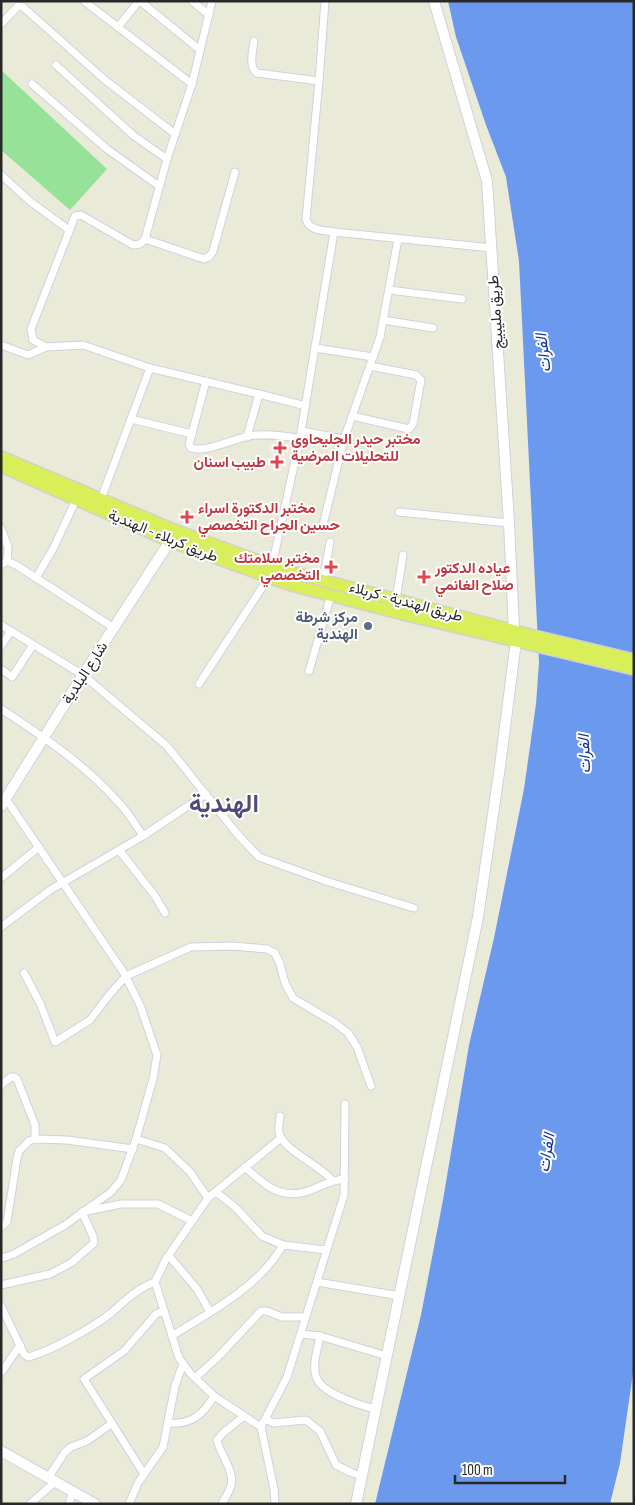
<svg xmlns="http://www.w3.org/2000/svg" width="635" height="1505" viewBox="0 0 635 1505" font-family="'Sofia Sans Condensed',Vazirmatn,sans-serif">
<rect width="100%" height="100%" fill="#eaead9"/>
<path fill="#95e298" d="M1 70 107 169 70 210 1 150Z"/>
<path fill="#6b99ed" d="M448 1H634V1366L620 1463 610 1504H375L421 1315 443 1200 469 1045 494 938 524 789 536 704 539 663 519 261 506 177 486 125 456 37Z"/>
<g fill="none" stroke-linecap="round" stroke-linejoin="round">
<defs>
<g id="street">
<path d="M84 1 192 84"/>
<path d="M140 1 200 50"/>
<path d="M192 1 209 15"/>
<path d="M212 1 192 84 167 159 145 239 140 244 133 245 81 215 75 216 31 329 33 340 46 347 83 345 150 368 259 394 306 406"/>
<path d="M325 1 319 81 306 219C309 231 323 230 334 232L492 248"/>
<path d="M1 24 18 6 23 7 105 80 175 134"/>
<path d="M118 27 139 1"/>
<path d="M254 41C253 51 248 67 257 73L319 81"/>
<path d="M56 65 134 136 167 159"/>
<path d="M32 84 107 149 159 186"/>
<path d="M1 175 31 202 69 230"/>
<path d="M145 239 204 259 210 256 213 251 235 172"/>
<path d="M389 290 462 299"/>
<path d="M383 320 433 328"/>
<path d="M1 345 28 355 46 347"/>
<path d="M315 348 373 357"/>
<path d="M206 381 189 445 191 448C206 453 233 439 249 436 265 433 283 436 300 438"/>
<path d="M352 416 409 429 413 424 421 380 416 375 370 366"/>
<path d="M131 419 192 434"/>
<path d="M301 431 344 439"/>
<path d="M247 437 259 394"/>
<path d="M101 499 150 368"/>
<path d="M399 512 509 523"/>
<path d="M1 528 8 547 7 561"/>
<path d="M322 529 344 439 380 337 398 239"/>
<path d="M1 565 7 561 16 565 114 628"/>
<path d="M272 566 300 438 334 232"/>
<path d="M36 578 53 549 76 500"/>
<path d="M323 581 330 542"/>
<path d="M396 600 403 555"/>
<path d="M1 625 83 675 167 746 239 836 259 857 329 882 414 908"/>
<path d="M1 646 11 631"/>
<path d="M1 669 12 677 33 645"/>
<path d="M309 671 331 595"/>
<path d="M199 684 269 577"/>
<path d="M1 709C44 737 87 766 121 805 129 814 136 825 143 836"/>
<path d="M119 850 155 896 165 913"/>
<path d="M1 878 39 847"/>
<path d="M1 927 50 890 143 836 206 794"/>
<path d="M24 973 40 1003 55 1042 90 1020 109 995 126 976 191 947 232 946 267 949 275 953 280 964 285 983 293 998 335 1023 348 1033 357 1047 371 1086"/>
<path d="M1 1085 11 1077H14L17 1079 35 1125V1139"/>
<path d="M280 1116C280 1121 278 1127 279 1132 281 1149 320 1165 332 1180"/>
<path d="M136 1139 165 1148 190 1172 208 1198"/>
<path d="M245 1167C265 1186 282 1201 311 1190 323 1185 332 1180 345 1179"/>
<path d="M216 1192 235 1207 262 1236 283 1245 326 1250"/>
<path d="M1 1227 7 1222 17 1158 19 1151 29 1141 35 1139 67 1140 133 1149"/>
<path d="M169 1256 197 1289 210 1312"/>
<path d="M2 1258 14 1254 65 1225 111 1192 121 1180 136 1139 153 1079 157 1055 140 1005 124 973 6 799"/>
<path d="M317 1282 400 1296"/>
<path d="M1 1285 50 1274 71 1263 94 1243 93 1236 82 1212 121 1204H158L192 1221"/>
<path d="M1 1306 24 1354 28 1357C49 1352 94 1327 111 1313 125 1301 137 1288 155 1282"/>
<path d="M301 1334 320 1336 387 1356"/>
<path d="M172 1336C213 1310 258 1288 283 1245"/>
<path d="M320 1336C318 1348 311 1367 317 1379 324 1394 360 1405 375 1409"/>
<path d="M1 1373 20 1345"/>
<path d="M195 1378 219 1356 261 1311H267L282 1317H306"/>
<path d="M266 1419 273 1423 306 1420 320 1431 336 1465 350 1472 362 1476"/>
<path d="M168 1423C191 1425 203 1415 214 1396"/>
<path d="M261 1427 214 1396 191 1374 179 1358 155 1282 166 1259 208 1198 281 1138"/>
<path d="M144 1474 84 1379 124 1351 156 1314 163 1311"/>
<path d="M48 1478 65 1452 71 1447 87 1441 111 1424"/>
<path d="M30 1504 55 1482"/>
<path d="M69 1504 73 1491"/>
<path d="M129 1504 138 1483 163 1447 175 1386 183 1364"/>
<path d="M222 1504C225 1498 229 1492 231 1486 235 1471 220 1454 217 1440L223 1433 244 1416"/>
<path d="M275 1504 274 1489 261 1427 287 1377 344 1195 345 1104"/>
</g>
<g id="secondary">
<path d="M434 1 487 181 509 523 514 630"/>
<path d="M1 806 83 675 170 541"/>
<path d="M1 1451 95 1504"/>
<path d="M356 1504 478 917 500 766 516 641"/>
</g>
<g id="primary">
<path d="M1 457 174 530 283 570 534 636 634 660"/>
<path d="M1 466 170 541 291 585 407 615 634 669"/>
</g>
</defs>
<use href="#street" stroke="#d2cfe1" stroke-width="9"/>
<use href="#secondary" stroke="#d2cfe1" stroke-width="12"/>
<use href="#primary" stroke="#d0d0d0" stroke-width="14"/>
<use href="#street" stroke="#fff" stroke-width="7"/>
<use href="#secondary" stroke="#fff" stroke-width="10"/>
<use href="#primary" stroke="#d9ef59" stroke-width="11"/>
</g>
<g fill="#e0444e" stroke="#fff" stroke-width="2">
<path d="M277.5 440.5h5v5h5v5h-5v5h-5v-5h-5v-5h5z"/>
<path d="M274.5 454.5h5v5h5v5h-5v5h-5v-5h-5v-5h5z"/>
<path d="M184.5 509.5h5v5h5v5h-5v5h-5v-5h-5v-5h5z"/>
<path d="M328.5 559.5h5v5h5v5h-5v5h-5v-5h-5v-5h5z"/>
<path d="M421.5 569.5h5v5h5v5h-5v5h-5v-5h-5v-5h5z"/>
</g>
<circle fill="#5c6f8a" stroke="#fff" stroke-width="2" cx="368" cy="626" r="5"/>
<g text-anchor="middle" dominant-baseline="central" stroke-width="4" stroke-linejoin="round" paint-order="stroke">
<g font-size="15" fill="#282828" stroke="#fff">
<text transform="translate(496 312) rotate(-94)">طريق مليبيج</text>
<text transform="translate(163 536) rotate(22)">طريق كربلاء - الهندية</text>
<text transform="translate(406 602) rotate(15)">طريق الهندية - كربلاء</text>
<text transform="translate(85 673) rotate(-57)">شارع البلدية</text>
</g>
<g font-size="15" font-weight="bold" fill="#be3a42" stroke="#fff" text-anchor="start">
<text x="291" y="439">مختبر حيدر الجليحاوي<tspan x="291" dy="17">للتحليلات المرضية</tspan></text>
<text x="266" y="462" text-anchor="end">طبيب اسنان</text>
<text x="198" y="508">مختبر الدكتورة اسراء<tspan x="198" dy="17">حسين الجراح التخصصي</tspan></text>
<text x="320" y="558" text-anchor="end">مختبر سلامتك<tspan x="320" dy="17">التخصصي</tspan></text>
<text x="435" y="568">عياده الدكتور<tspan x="435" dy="17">صلاح الغانمي</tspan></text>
</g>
<g font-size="15" font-weight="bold" fill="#4e5e75" stroke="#fff" text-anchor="end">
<text x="358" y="617">مركز شرطة<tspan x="358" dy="17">الهندية</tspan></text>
</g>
<g font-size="16" font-style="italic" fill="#0e3396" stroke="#fff">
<text transform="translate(544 353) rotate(-97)">الفرات</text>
<text transform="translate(585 754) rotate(-92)">الفرات</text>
<text transform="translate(547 1153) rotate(-81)">الفرات</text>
</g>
<g font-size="25" font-weight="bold" fill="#524978" stroke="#fff">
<text x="224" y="804">الهندية</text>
</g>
</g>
<rect width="635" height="1505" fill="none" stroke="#282828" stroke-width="5"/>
<path d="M455 1475v8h110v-8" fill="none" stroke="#282828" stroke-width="2.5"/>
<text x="462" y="1475" font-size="15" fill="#282828" stroke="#ffffff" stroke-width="4" paint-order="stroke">100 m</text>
</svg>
